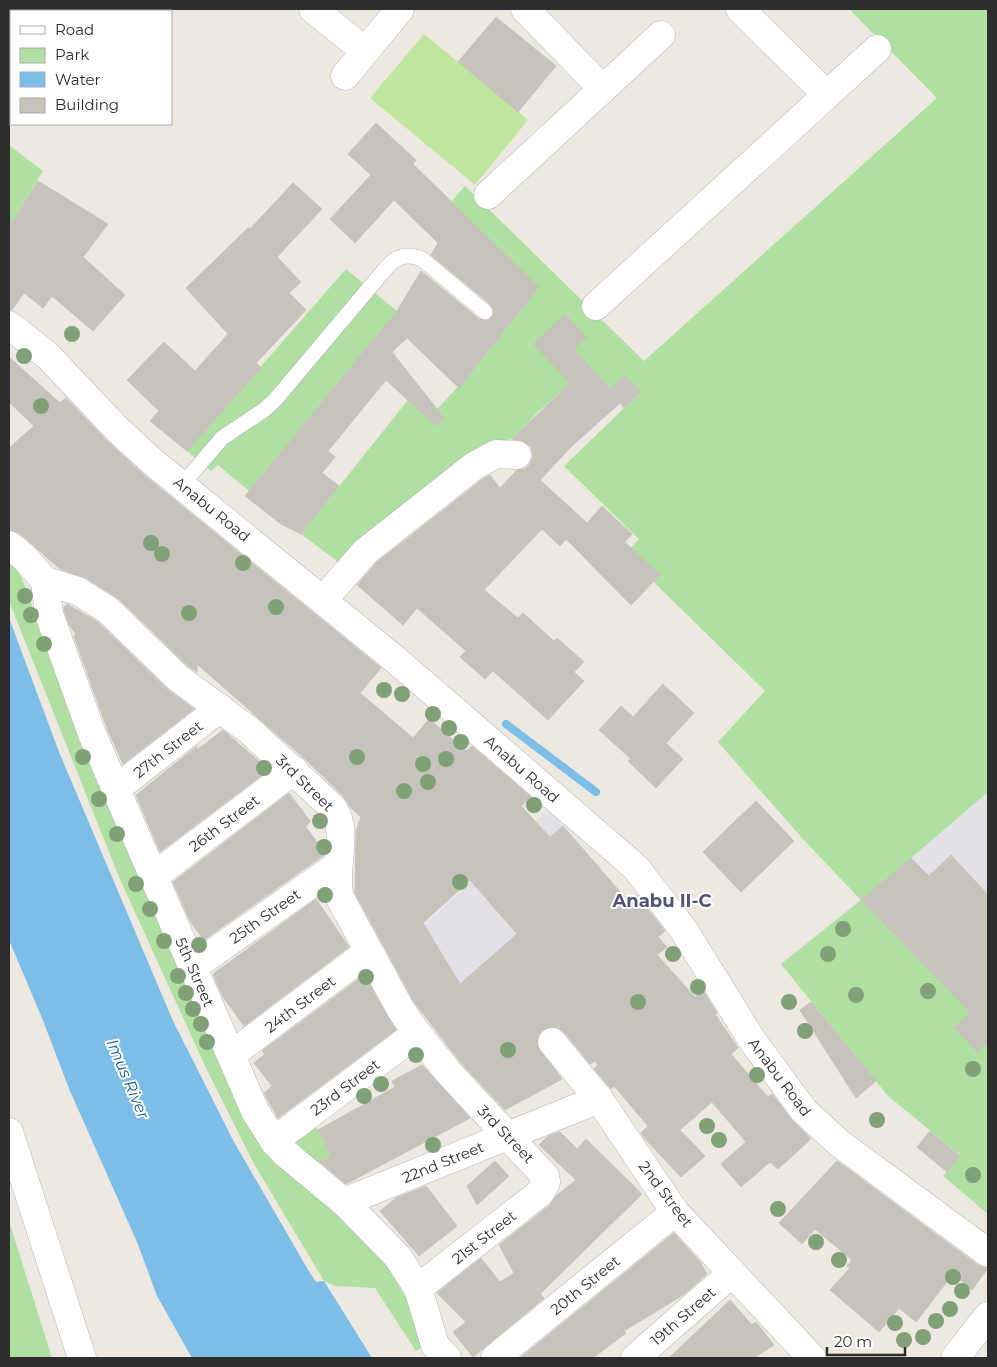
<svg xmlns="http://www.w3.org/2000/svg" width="997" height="1367" viewBox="0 0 997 1367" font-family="Montserrat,sans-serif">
<rect width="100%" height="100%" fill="#ede9e1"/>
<g fill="#e3e0e6">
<path d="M988 792V1030L861 900Z"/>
<path d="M548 809 610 880 454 1014 411 938Z"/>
</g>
<g fill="#afdfa1">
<path d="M9 9H33L31 11H11V93L9 96Z"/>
<path d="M849 9H988V792L862 900 988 1030V1214L943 1176 960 1155 888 1096 781 964 861 900 801 837 718 742 765 691 625 554 639 539 564 466 641 392 625 375 610 389 589 366 537 413 512 439 494 445 341 564 301 534 408 400 429 418 476 367 539 287 451 202 465 186 644 361 937 98Z"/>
<path d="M9 145 43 171 9 227Z"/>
<path d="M346 269 397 311 249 491 218 465 211 471 187 451Z"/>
<path d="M9 560 21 576 70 707 294 1175 372 1248 391 1272 431 1342 416 1351 375 1288 335 1286 324 1281 254 1164 205 1066 119 877 9 601Z"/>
<path d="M315 1125 332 1156 315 1164 297 1146 296 1142Z"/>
<path d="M9 1221 52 1358H9Z"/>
</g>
<path fill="#bfe69e" d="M424 34 528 120 475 185 370 98Z"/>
<path fill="#7cbee7" d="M9 618 59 752 173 1021 234 1142 307 1268 316 1282 324 1281 372 1358H192L157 1296 137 1242 70 1091 42 1018 9 940Z"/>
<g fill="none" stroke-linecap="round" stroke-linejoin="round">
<path stroke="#7cbee7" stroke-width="8" d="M506 724 596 792"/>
</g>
<g fill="#c6c3bc" stroke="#c9c5ba" fill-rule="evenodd">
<path d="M496 17 556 66 518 112 458 62Z"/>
<path d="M376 123 416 160 413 164 539 287 459 388 407 338 392 352 444 418 436 426 386 380 328 451 335 457 322 473 339 486 301 534 281 524 245 496 397 311 421 271 479 319 488 321 494 314 491 305 431 255 438 243 394 200 355 243 330 219 371 175 348 154Z"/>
<path d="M38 181 108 224 83 257 125 295 93 331 52 296 43 308 24 293 12 310H9V227Z"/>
<path d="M293 183 322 209 277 257 301 282 289 293 306 310 256 363 261 368 187 451 150 421 159 411 127 380 164 342 195 371 228 334 186 288 248 228 250 229Z"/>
<path d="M565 314 587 337 574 349 610 389 625 375 641 392 624 408 620 403 572 446 540 480 587 523 602 506 632 534 625 542 660 575 631 605 566 539 560 546 542 529 484 590 518 618 523 613 554 641 557 638 584 662 574 672 584 681 548 720 493 671 485 679 460 657 466 651 417 608 403 625 357 585 376 563 483 479 490 475 500 488 517 470 525 469 530 464 533 456 531 447 525 442 512 439 570 383 533 344Z"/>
<path d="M9 357 60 403 66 398 107 441 144 475 381 668 360 693 413 738 429 719 466 751 472 746 531 797 521 806 550 837 563 826 629 902 637 895 665 931 658 937 667 947 657 955 695 997 703 990 717 1013 715 1014 738 1048 731 1054 768 1097 772 1094 792 1120 811 1139 778 1169 770 1162 741 1187 721 1164 746 1142 712 1102 680 1130 705 1156 681 1177 646 1140 641 1133 648 1126 614 1086 611 1089 594 1069 598 1065 595 1061 590 1064 564 1032 558 1028 550 1027 542 1030 538 1036 537 1045 562 1079 505 1110 461 1063 414 1002 355 893 356 831 361 817 350 807 344 797 306 760 197 664V672L188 666 119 599 86 578 60 569 19 533 9 530V448L34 426 9 402ZM470 880 517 934 460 984 423 923Z"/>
<path d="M67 604 98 622 167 689 194 709 123 764 107 728 74 636 76 634 69 625 64 610V607Z"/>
<path d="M663 684 694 713 666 743 683 759 656 788 628 761 631 759 599 730 621 706 633 717Z"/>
<path d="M223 730 269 770 160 852 136 795 197 746V750Z"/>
<path d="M289 793 310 821 306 827 324 852V855L204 940 191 923 173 882Z"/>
<path d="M756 801 794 841 741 892 703 852Z"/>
<path d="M951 855 988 895V1041L977 1052 954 1028 970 1012 861 900 911 858 929 876Z"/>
<path d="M316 899 349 947 244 1026 223 997 213 974Z"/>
<path d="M364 975 396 1030 278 1118 264 1093 272 1086 254 1063 265 1054 262 1051Z"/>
<path d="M811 1002 876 1081 856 1098 800 1010Z"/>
<path d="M422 1065 470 1118 346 1184 320 1162 332 1156 318 1130 395 1087 392 1081Z"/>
<path d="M930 1131 960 1156 947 1172 917 1147Z"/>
<path d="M560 1132 577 1149 586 1139 642 1194 540 1294 544 1298 473 1357 453 1332 466 1322 437 1293 481 1258 500 1282 514 1273 499 1245 550 1205 557 1195 576 1180 539 1145 548 1136Z"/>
<path d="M495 1161 509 1176 477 1205 467 1186Z"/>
<path d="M837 1161 979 1266 988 1268 972 1290 953 1274 916 1322 899 1308 879 1332 830 1290 850 1268 847 1266 852 1260 815 1229 802 1244 779 1223Z"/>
<path d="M426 1186 457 1226 419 1256 380 1211 396 1198Z"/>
<path d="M674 1233 700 1262 707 1274 683 1295 624 1331 626 1333 593 1358H520Z"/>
<path d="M730 1300 752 1325 756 1322 774 1345 754 1358H669Z"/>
</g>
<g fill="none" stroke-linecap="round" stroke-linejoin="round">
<defs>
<path id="lane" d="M181 486 222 438 264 410 275 400 387 267C397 256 407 253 422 259L485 312"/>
<g id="street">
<path d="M313 9 365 51"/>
<path d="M525 9 603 89"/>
<path d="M740 9 827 95"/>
<path d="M345 76 400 9"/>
<path d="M488 195 661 35"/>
<path d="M596 306 877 49"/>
<path d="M9 545 24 557 45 581 49 614 92 734 255 1111 274 1141 285 1153 344 1202 397 1256 418 1288 435 1345 447 1358"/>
<path d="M45 581 78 591 108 610 178 678 250 731 333 808C350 835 332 868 340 898L401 1010 417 1033 449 1073 545 1176 546 1182 540 1193 418 1288"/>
<path d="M323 600 365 552 474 466 496 454 517 455"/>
<path d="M116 789 220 708"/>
<path d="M153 877 294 770"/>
<path d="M193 967 338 865"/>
<path d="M552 1042 599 1099 675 1212 812 1358"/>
<path d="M231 1055 368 952"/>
<path d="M274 1141 417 1033"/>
<path d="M344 1202 599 1099"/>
<path d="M495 1358 675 1212"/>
<path d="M635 1358 732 1273"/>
<path d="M955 1358 988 1316"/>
</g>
<g id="secondary">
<path d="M9 325 48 356 118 430 154 463 397 661 626 859 637 869 683 929 752 1040 804 1111 839 1143 988 1253"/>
<path d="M9 1132 82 1358"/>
</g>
</defs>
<use href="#lane" stroke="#b4b5bf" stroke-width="16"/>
<use href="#street" stroke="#b4b5bf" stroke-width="29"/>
<use href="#secondary" stroke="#b4b5bf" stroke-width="29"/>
<use href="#lane" stroke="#fff" stroke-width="15"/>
<use href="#street" stroke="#fff" stroke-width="28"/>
<use href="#secondary" stroke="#fff" stroke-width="28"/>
</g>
<g fill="#80a177">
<circle cx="72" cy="334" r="8"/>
<circle cx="24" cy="356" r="8"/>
<circle cx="41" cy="406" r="8"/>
<circle cx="151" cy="543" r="8"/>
<circle cx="162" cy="554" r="8"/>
<circle cx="243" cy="563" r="8"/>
<circle cx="25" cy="596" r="8"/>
<circle cx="276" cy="607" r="8"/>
<circle cx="189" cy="613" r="8"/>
<circle cx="31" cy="615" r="8"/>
<circle cx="44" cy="644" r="8"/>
<circle cx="384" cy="690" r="8"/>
<circle cx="402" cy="694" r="8"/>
<circle cx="433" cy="714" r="8"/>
<circle cx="449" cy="728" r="8"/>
<circle cx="461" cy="742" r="8"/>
<circle cx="83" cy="757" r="8"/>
<circle cx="357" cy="757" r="8"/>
<circle cx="446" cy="759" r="8"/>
<circle cx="423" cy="764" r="8"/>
<circle cx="264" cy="768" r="8"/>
<circle cx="428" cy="782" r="8"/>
<circle cx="404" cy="791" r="8"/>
<circle cx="99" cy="799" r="8"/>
<circle cx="534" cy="805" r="8"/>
<circle cx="320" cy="821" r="8"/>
<circle cx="117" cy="834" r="8"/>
<circle cx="324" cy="847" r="8"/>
<circle cx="460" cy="882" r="8"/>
<circle cx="136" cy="884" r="8"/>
<circle cx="325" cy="895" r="8"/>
<circle cx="150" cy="909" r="8"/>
<circle cx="843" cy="929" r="8"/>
<circle cx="164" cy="941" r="8"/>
<circle cx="199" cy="945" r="8"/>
<circle cx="673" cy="954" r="8"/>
<circle cx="828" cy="954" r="8"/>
<circle cx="178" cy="976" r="8"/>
<circle cx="366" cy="977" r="8"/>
<circle cx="698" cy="987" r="8"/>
<circle cx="928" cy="991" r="8"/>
<circle cx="186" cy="993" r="8"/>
<circle cx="856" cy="995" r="8"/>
<circle cx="638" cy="1002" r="8"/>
<circle cx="789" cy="1002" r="8"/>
<circle cx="193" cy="1009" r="8"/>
<circle cx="201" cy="1024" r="8"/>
<circle cx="805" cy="1031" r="8"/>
<circle cx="207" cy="1042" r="8"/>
<circle cx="508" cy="1050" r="8"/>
<circle cx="416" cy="1055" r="8"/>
<circle cx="973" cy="1069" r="8"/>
<circle cx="757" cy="1075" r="8"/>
<circle cx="381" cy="1084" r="8"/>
<circle cx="364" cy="1096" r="8"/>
<circle cx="877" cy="1120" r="8"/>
<circle cx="707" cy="1126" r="8"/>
<circle cx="719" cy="1140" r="8"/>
<circle cx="433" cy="1145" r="8"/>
<circle cx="973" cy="1175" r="8"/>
<circle cx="778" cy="1209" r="8"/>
<circle cx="816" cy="1242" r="8"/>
<circle cx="839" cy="1260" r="8"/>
<circle cx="953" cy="1277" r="8"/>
<circle cx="962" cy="1291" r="8"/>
<circle cx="950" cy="1309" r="8"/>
<circle cx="936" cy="1321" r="8"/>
<circle cx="895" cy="1323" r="8"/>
<circle cx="923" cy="1337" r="8"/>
<circle cx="904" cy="1340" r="8"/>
</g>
<g text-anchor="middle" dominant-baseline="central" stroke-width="4" stroke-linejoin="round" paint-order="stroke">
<g font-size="15" fill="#2d2d2d" stroke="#fff">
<text transform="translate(212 509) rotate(39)">Anabu Road</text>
<text transform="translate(168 749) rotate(-38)">27th Street</text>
<text transform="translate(522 769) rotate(41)">Anabu Road</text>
<text transform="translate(305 783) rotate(44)">3rd Street</text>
<text transform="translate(224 823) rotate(-37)">26th Street</text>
<text transform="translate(265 916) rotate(-35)">25th Street</text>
<text transform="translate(195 972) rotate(66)">5th Street</text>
<text transform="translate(300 1004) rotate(-37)">24th Street</text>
<text transform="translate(780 1077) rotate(53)">Anabu Road</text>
<text transform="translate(345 1087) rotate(-37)">23rd Street</text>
<text transform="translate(506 1134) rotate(46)">3rd Street</text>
<text transform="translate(443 1162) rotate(-22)">22nd Street</text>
<text transform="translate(666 1194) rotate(53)">2nd Street</text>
<text transform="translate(484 1237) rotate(-38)">21st Street</text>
<text transform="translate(585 1285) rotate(-39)">20th Street</text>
<text transform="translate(683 1316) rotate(-41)">19th Street</text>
</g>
<g font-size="16" font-style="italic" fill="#175c96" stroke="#fff">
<text transform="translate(128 1079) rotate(67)">Imus River</text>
</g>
<g font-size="18" font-weight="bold" fill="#50527b" stroke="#fff">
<text x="662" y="901">Anabu II-C</text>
</g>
</g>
<rect width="997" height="1367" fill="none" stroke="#2d2d2d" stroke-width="20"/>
<rect x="10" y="10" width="162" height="115" fill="#ffffff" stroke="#ababab"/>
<rect x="20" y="26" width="25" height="8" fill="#ffffff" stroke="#ababab"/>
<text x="55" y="35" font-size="15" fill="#2d2d2d">Road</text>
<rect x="20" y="48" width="25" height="15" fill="#afdfa1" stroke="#ababab"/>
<text x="55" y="60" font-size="15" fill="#2d2d2d">Park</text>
<rect x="20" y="72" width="25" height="15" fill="#7cbee7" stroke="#ababab"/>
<text x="55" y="85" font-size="15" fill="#2d2d2d">Water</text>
<rect x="20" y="98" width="25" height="15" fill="#c6c3bc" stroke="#ababab"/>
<text x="55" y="110" font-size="15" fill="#2d2d2d">Building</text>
<path d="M827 1347v8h78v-8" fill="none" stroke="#2d2d2d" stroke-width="2.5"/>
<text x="834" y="1347" font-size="15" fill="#2d2d2d" stroke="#ffffff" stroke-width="4" paint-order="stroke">20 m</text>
</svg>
